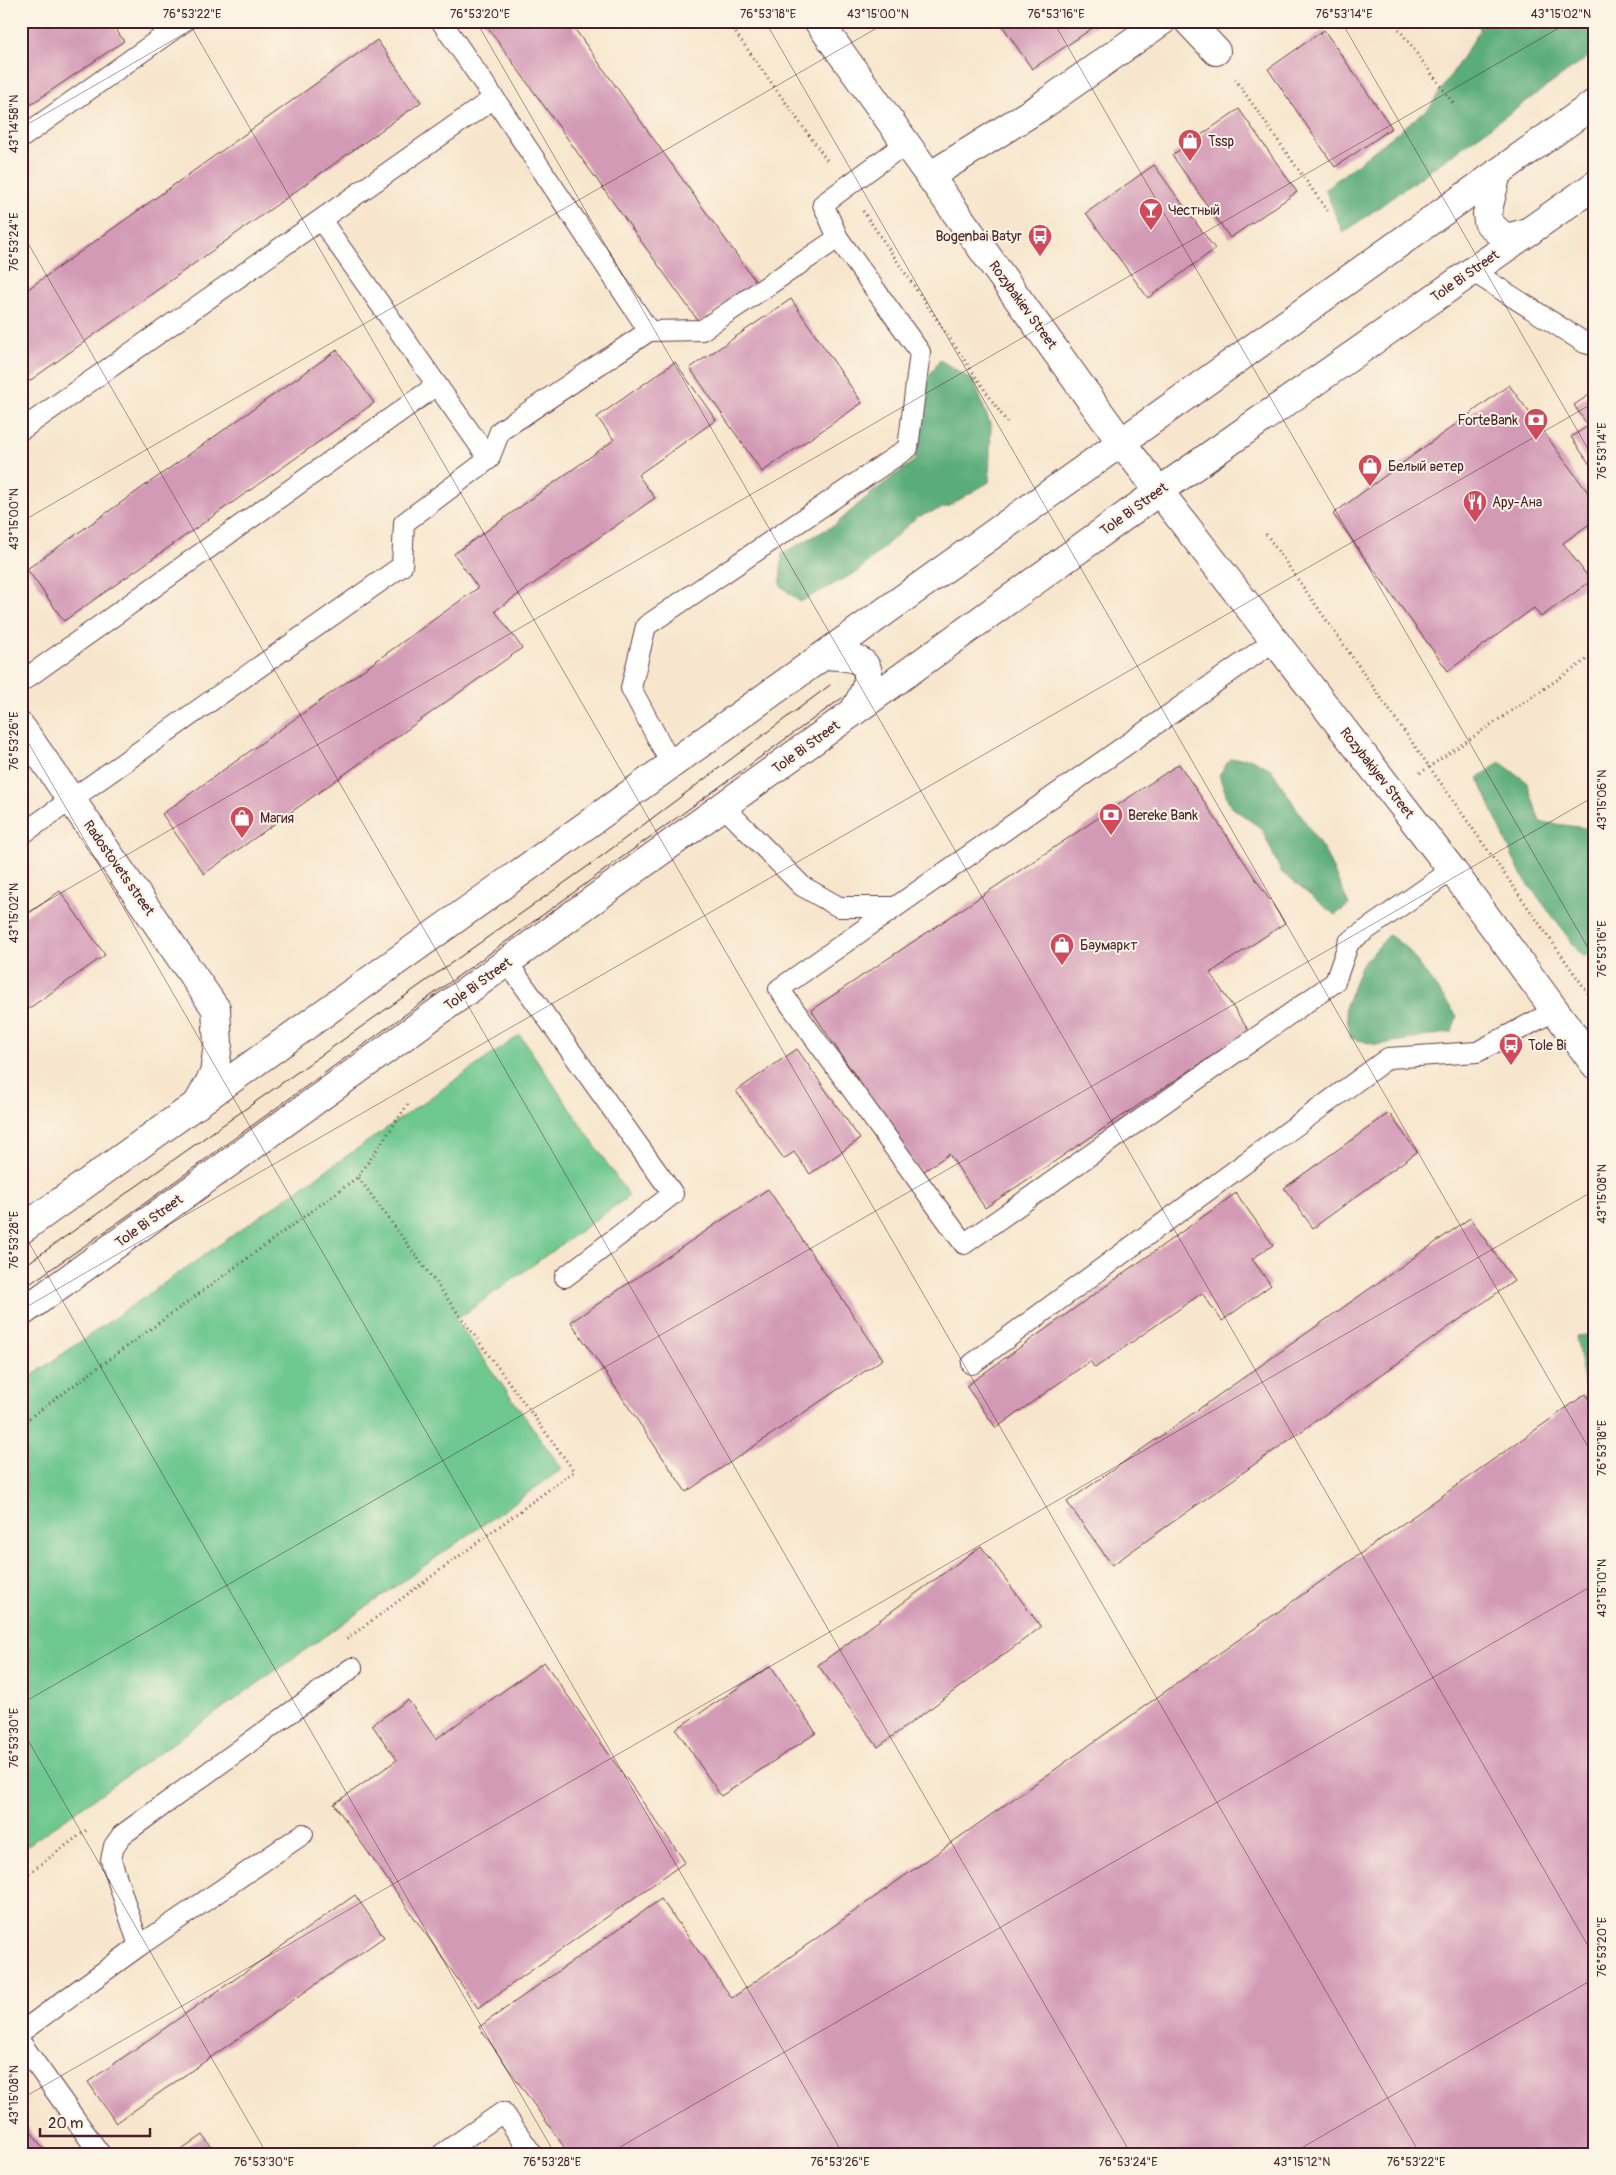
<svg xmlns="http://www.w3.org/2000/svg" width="1616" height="2175" viewBox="0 0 1616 2175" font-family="Pangolin,sans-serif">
<rect width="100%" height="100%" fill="#fcf5e5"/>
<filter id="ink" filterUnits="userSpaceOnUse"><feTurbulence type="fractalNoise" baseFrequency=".02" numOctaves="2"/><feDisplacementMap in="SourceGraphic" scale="10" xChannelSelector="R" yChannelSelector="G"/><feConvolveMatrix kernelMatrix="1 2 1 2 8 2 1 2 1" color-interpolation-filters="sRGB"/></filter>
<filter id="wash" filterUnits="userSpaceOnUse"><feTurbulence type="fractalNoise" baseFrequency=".0096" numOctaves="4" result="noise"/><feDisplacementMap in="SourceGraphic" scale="20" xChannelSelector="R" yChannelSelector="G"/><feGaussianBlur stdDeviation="1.12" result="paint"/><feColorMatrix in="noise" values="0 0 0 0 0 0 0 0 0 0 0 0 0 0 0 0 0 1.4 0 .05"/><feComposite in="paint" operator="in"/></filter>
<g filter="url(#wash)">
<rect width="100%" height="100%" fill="#f7e6cd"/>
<path fill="#6ec88f" stroke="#5c745d" d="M520 1035 629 1196 456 1320 562 1469 21 1850V1383Z"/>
<g fill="#5aac7a" stroke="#526652">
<path d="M1477 21H1595V52L1343 233 1325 189 1430 107 1480 30Z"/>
<path d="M940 360 974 381 991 426 989 482 949 506 917 517 857 572 800 602 780 585 782 553 835 525 870 494 915 460 921 388Z"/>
<path d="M1250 758 1271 769 1326 854 1349 905 1335 915 1281 872 1262 829 1230 806 1219 775 1230 759Z"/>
<path d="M1500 762 1527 782 1540 822 1594 829 1595 955 1582 956 1520 873 1478 778Z"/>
<path d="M1389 935 1407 948 1457 1016 1452 1032 1377 1045 1351 1038 1345 1008 1361 966Z"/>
<path d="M1595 1334V1406L1586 1394 1576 1336Z"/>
</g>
<g id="blocks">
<g fill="#d39ab6">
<path d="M21 21H110L124 41 21 111Z"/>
<path d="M483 21H569L756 282 699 322Z"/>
<path d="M999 21H1103L1032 69Z"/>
<path d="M1324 30 1392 128 1335 167 1268 69Z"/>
<path d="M377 40 421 102 21 387V294Z"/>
<path d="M1239 109 1297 192 1230 238 1172 155Z"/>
<path d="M1154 165 1215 249 1148 298 1086 213Z"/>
<path d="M791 299 862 403 762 472 690 368Z"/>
<path d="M337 350 374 403 64 621 27 569Z"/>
<path d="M675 362 716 420 638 475 655 498 495 611 522 648 204 874 162 814 478 588 454 554 614 440 597 417Z"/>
<path d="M1509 385 1595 502V520L1563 543 1591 581 1541 617 1534 608 1448 671 1333 514Z"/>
<path d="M1595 391V472L1571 437 1588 426 1574 405Z"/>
<path d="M1179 764 1285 923 1210 973 1249 1031 985 1208 949 1154 921 1173 811 1010Z"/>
<path d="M60 891 105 955 21 1014V919Z"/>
<path d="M797 1049 860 1139 810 1174 794 1152 784 1159 736 1091Z"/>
<path d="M1389 1113 1417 1152 1313 1228 1284 1188Z"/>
<path d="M768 1189 883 1359 686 1492 571 1322Z"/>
<path d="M1236 1193 1273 1245 1252 1259 1271 1285 1222 1321 1202 1293 1095 1368 1090 1361 996 1428 966 1386Z"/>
<path d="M1470 1218 1514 1281 1112 1565 1067 1502Z"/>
<path d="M1586 1394 1595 1406V2154H569L479 2027 661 1899 732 1998Z"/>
<path d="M981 1546 1041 1627 878 1747 818 1665Z"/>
<path d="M544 1662 685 1862 478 2008 334 1804 397 1760 372 1725 408 1700 436 1739Z"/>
<path d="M771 1666 816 1733 721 1796 676 1729Z"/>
<path d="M355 1895 384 1937 116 2123 88 2082Z"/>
<path d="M21 2118 47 2154H21Z"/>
<path d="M203 2135 216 2154H176Z"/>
</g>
</g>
</g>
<g filter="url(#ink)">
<use href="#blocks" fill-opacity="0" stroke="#643d43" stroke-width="1"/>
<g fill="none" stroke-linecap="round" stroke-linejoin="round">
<defs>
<g id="service">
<path d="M441 21 494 98 649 331"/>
<path d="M21 138 185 21"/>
<path d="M321 220 489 459"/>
<path d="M1472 271 1585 343 1595 346"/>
<path d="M21 430 494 98"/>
<path d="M1274 641 779 989 964 1244 1335 982 1349 942 1452 870"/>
<path d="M21 682 437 385"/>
<path d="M671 764 631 688 646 626 908 448 920 352 838 238 823 204 906 143"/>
<path d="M723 806 802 886 839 907H895"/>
<path d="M21 835 402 566 404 523 489 459 500 431 649 331 702 330 838 238"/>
<path d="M507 962 673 1194 565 1277"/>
<path d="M972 1364 1388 1058 1477 1052 1556 1010"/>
<path d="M139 1946 111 1860 114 1846 122 1835 352 1668"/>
<path d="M21 2032 139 1946 303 1834"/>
<path d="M21 2043 100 2154"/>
<path d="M442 2154 503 2112 532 2154"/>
</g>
<g id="minor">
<path d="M1188 21 1216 51"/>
<path d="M930 176 1040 107 1162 21"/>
<path d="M21 727 216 1009"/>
</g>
<path id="tertiary" d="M197 1105 214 1074 218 1044 216 1009"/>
<g id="secondary">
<path d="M818 21 1121 442 1452 870 1595 1065"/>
<path d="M1497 173 1487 214 1488 222 1501 235 1511 237 1530 231"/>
<path d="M824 655C834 656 846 656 855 659 881 667 862 698 853 712"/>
<path d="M21 1230 1595 103"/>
<path d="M21 1313 1158 492 1595 185"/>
</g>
</defs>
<use href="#service" stroke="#643d43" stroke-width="22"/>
<use href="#minor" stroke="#643d43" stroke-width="30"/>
<use href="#tertiary" stroke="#643d43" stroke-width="30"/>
<use href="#secondary" stroke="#643d43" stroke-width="30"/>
<g stroke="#643d43" stroke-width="3" stroke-dasharray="1 4" stroke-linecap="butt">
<path d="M727 21 829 163"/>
<path d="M1393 21 1453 103"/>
<path d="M1235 79 1328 212"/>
<path d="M863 211 1008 424"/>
<path d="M1266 534 1595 1003"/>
<path d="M1420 773 1595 654"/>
<path d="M21 1424 358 1177 408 1104"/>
<path d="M347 1639 574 1471 358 1177"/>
<path d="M21 1879 88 1829"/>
</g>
<use href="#service" stroke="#fff" stroke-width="20"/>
<use href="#minor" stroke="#fff" stroke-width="28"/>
<use href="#tertiary" stroke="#fff" stroke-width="28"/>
<use href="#secondary" stroke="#fff" stroke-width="28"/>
<g stroke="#4a1f2b" stroke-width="1">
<path d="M21 1268 591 864 830 685"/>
<path d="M21 1290 130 1214 842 698"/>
</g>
</g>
</g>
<path fill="none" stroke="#4a1f2b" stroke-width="1" stroke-opacity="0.45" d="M188 21 1420 2154M476 21 1595 1958M765 21 1595 1459M1053 21 1595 960M1341 21 1595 461M21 128 206 21M21 231 1131 2154M21 522 889 21M21 730 843 2154M21 916 1571 21M21 1229 555 2154M21 1310 1595 402M21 1704 1595 796M21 1728 267 2154M21 2099 1595 1190M608 2154 1595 1584M1291 2154 1595 1978"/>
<defs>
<symbol id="shop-pin" viewBox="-11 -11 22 30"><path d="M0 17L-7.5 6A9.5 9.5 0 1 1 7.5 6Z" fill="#d1495b" stroke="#fcf5e5"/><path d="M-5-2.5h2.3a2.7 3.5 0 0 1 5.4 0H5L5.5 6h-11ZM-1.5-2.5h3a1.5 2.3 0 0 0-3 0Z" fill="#fff"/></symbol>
<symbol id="bar-pin" viewBox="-11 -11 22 30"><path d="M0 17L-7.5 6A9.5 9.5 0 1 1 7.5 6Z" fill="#d1495b" stroke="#fcf5e5"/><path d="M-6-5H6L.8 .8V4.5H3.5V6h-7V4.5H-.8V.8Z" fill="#fff"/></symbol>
<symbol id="bus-pin" viewBox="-11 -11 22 30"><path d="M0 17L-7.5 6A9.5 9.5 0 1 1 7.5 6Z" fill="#d1495b" stroke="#fcf5e5"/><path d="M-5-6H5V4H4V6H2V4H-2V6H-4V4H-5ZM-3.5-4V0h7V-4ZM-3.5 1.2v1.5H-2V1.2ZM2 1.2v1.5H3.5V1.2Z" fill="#fff"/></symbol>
<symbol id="bank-pin" viewBox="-11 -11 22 30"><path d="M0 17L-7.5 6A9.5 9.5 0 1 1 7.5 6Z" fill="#d1495b" stroke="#fcf5e5"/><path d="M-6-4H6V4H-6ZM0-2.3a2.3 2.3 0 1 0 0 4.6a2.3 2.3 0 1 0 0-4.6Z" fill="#fff"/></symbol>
<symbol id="restaurant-pin" viewBox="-11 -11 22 30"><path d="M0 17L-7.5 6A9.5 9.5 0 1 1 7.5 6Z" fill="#d1495b" stroke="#fcf5e5"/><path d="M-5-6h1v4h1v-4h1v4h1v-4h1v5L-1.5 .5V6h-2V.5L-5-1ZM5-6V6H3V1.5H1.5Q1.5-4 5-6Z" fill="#fff"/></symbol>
</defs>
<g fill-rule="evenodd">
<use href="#shop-pin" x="1176" y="127" width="28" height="38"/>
<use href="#bar-pin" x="1137" y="196" width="28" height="38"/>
<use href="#bus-pin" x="1026" y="222" width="28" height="38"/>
<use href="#bank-pin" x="1522" y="406" width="28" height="38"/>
<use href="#shop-pin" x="1356" y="452" width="28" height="38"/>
<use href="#restaurant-pin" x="1461" y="488" width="28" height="38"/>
<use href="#bank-pin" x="1097" y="801" width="28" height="38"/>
<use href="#shop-pin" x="228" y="804" width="28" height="38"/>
<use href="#shop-pin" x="1048" y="931" width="28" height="38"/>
<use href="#bus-pin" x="1497" y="1031" width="28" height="38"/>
</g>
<g text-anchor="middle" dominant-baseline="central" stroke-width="4" stroke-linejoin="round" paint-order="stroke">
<g font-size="14" fill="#4a1f2b" stroke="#fcf5e5" text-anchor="start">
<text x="1208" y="141">Tssp</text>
<text x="1168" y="210">Честный</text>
<text x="1022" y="236" text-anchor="end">Bogenbai Batyr</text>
<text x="1518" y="420" text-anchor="end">ForteBank</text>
<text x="1388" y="466">Белый ветер</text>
<text x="1492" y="502">Ару-Ана</text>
<text x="1128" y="815">Bereke Bank</text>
<text x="260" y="818">Магия</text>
<text x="1080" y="945">Баумаркт</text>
<text x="1528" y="1045">Tole Bi</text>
</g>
<g font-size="14" fill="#4a1f2b" stroke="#fcf5e5">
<text transform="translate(1465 276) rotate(-35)">Tole Bi Street</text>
<text transform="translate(1023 305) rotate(54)">Rozybakiev Street</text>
<text transform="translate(1134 509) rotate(-36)">Tole Bi Street</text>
<text transform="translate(806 747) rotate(-36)">Tole Bi Street</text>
<text transform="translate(1377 773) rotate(52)">Rozybakiyev Street</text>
<text transform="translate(119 868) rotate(55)">Radostovets street</text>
<text transform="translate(478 984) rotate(-36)">Tole Bi Street</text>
<text transform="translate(149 1221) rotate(-36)">Tole Bi Street</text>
</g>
</g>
<rect width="1616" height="2175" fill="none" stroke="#fcf5e5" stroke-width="55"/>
<path d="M40 2128v8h110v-8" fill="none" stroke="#4a1f2b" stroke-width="2.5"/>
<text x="48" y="2128" font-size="15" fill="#4a1f2b" stroke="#fcf5e5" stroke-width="4" paint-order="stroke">20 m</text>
<rect x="28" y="28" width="1560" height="2120" fill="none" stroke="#4a1f2b" stroke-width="2"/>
<g font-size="12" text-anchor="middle" fill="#4a1f2b">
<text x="192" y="18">76°53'22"E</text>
<text x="480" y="18">76°53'20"E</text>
<text x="768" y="18">76°53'18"E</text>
<text x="878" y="18">43°15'00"N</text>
<text x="1056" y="18">76°53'16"E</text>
<text x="1344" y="18">76°53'14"E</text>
<text x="1561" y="18">43°15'02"N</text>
<text transform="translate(14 124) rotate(-90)" y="4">43°14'58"N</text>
<text transform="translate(14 242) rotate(-90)" y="4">76°53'24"E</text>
<text transform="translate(1602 451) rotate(-90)" y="4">76°53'14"E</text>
<text transform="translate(14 519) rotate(-90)" y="4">43°15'00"N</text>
<text transform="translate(14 741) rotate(-90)" y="4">76°53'26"E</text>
<text transform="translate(1602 800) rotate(-90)" y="4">43°15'06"N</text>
<text transform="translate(14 913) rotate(-90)" y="4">43°15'02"N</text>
<text transform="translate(1602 949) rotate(-90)" y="4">76°53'16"E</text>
<text transform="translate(1602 1194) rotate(-90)" y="4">43°15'08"N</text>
<text transform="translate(14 1240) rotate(-90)" y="4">76°53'28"E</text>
<text transform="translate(1602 1448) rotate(-90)" y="4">76°53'18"E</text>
<text transform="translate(1602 1588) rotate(-90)" y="4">43°15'10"N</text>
<text transform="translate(14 1738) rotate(-90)" y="4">76°53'30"E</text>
<text transform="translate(1602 1947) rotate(-90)" y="4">76°53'20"E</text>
<text transform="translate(14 2095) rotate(-90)" y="4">43°15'08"N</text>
<text x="264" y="2166">76°53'30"E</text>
<text x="552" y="2166">76°53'28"E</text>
<text x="840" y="2166">76°53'26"E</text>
<text x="1128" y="2166">76°53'24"E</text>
<text x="1302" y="2166">43°15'12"N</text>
<text x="1416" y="2166">76°53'22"E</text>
</g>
</svg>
